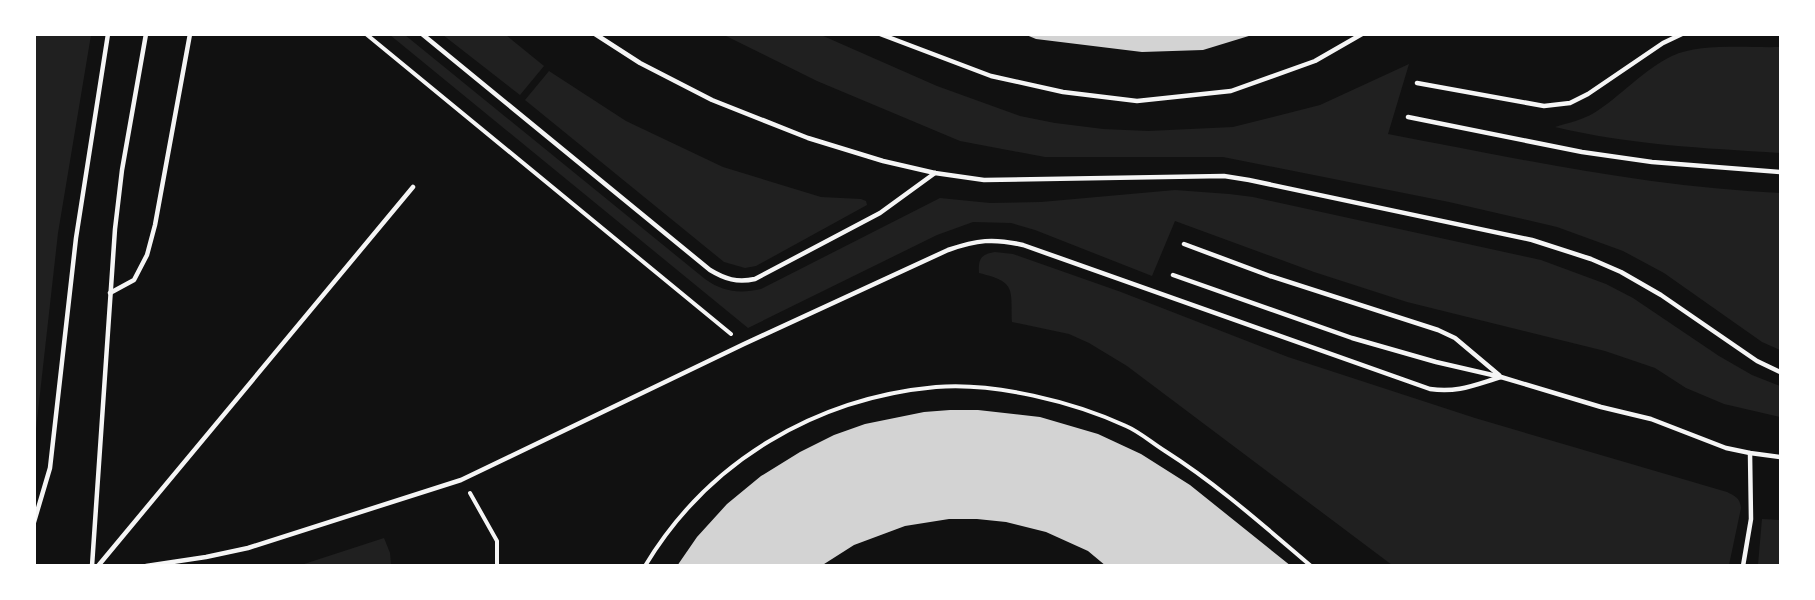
<svg xmlns="http://www.w3.org/2000/svg" width="1815" height="600" viewBox="0 0 1815 600" font-family="'Golos Text',sans-serif">
<rect width="100%" height="100%" fill="#111"/>
<g fill="#202020">
<path d="M35 34 91 35 58 233 35 438Z"/>
<path d="M390 35H405L705 279C723 292 740 294 761 289L940 198 990 203 1041 202 1175 190 1229 194 1253 197 1541 260 1606 284 1633 298 1719 356 1752 375 1780 386V417L1724 404 1686 388 1655 368 1605 351 1407 302 1314 272 1175 221 1152 276 1035 230 1011 223 973 222 937 235 748 328Z"/>
<path d="M443 35H506L544 66 520 95Z"/>
<path d="M724 35H821L937 86 1020 116 1055 123 1103 129 1148 131 1233 127 1320 105 1409 64 1388 134C1519 159 1648 187 1780 193V350L1762 342 1664 273 1623 251 1557 227 1449 202 1223 157H1045L960 141 817 81Z"/>
<path d="M1780 47V153C1703 148 1631 145 1555 127 1568 123 1582 120 1594 113 1621 96 1643 70 1672 56 1699 43 1749 48 1780 47Z"/>
<path d="M549 71 626 121 723 167 821 197 861 199 866 201 867 205 756 266 745 268 724 262 525 100Z"/>
<path d="M995 252 1013 254 1121 292 1288 357 1475 418 1727 492C1735 496 1740 498 1741 508L1729 565H1392L1127 366 1089 343 1069 334 1012 322C1011 288 1016 282 979 273 978 259 981 254 995 252Z"/>
<path d="M1762 519 1780 520V565H1758Z"/>
<path d="M384 538 390 553 391 565H301Z"/>
</g>
<g fill="#d3d3d3">
<path d="M1024 34H1252V35L1203 50 1142 52 1036 39Z"/>
<path d="M950 410H978L1040 417 1098 434 1141 454 1190 485 1291 566H1106L1088 551 1046 532 1006 522 977 519H949L905 526 854 545 821 566H677L697 537 727 504 761 476 800 452 834 435 865 424 924 412Z"/>
</g>
<g fill="none" stroke-linecap="round" stroke-linejoin="round">
<g stroke="#f5f5f5" stroke-width="4">
<path d="M366 34 731 334"/>
<path d="M470 493 497 541V566"/>
<path d="M645 566C708 461 816 398 936 387 994 382 1074 402 1126 426 1140 432 1152 443 1165 451 1217 484 1264 526 1311 566"/>
</g>
<g stroke="#f5f5f5" stroke-width="4.5">
<path d="M422 34 710 270C725 279 737 283 755 279L880 213 935 173"/>
<path d="M595 34 640 63 712 100 808 138 883 161 935 173 984 180 1224 176 1249 180 1532 240 1591 259 1621 272 1661 295 1757 361 1780 372"/>
<path d="M880 34 991 76 1063 92 1137 101 1231 91 1315 61 1362 34"/>
<path d="M1417 83 1544 106 1570 103 1588 94 1663 43 1682 34"/>
<path d="M1408 117 1582 152 1652 162 1780 172"/>
<path d="M1184 244 1270 276 1438 330 1455 338 1499 375"/>
<path d="M1173 275 1352 338 1436 362 1501 377 1601 407 1651 419 1726 448 1750 453 1780 457"/>
<path d="M110 293 134 280 147 255 155 225 190 34"/>
<path d="M34 522 50 468 76 238 108 34"/>
<path d="M92 566 115 229 122 170 146 34"/>
<path d="M98 566 413 187"/>
<path d="M146 566 206 557 248 548 461 480 744 344 948 250C977 240 993 238 1023 245L1430 389C1458 393 1474 385 1501 377"/>
<path d="M1743 566 1751 519 1750 453"/>
</g>
</g>
<rect width="1815" height="600" fill="none" stroke="#ffffff" stroke-width="72"/>
</svg>
